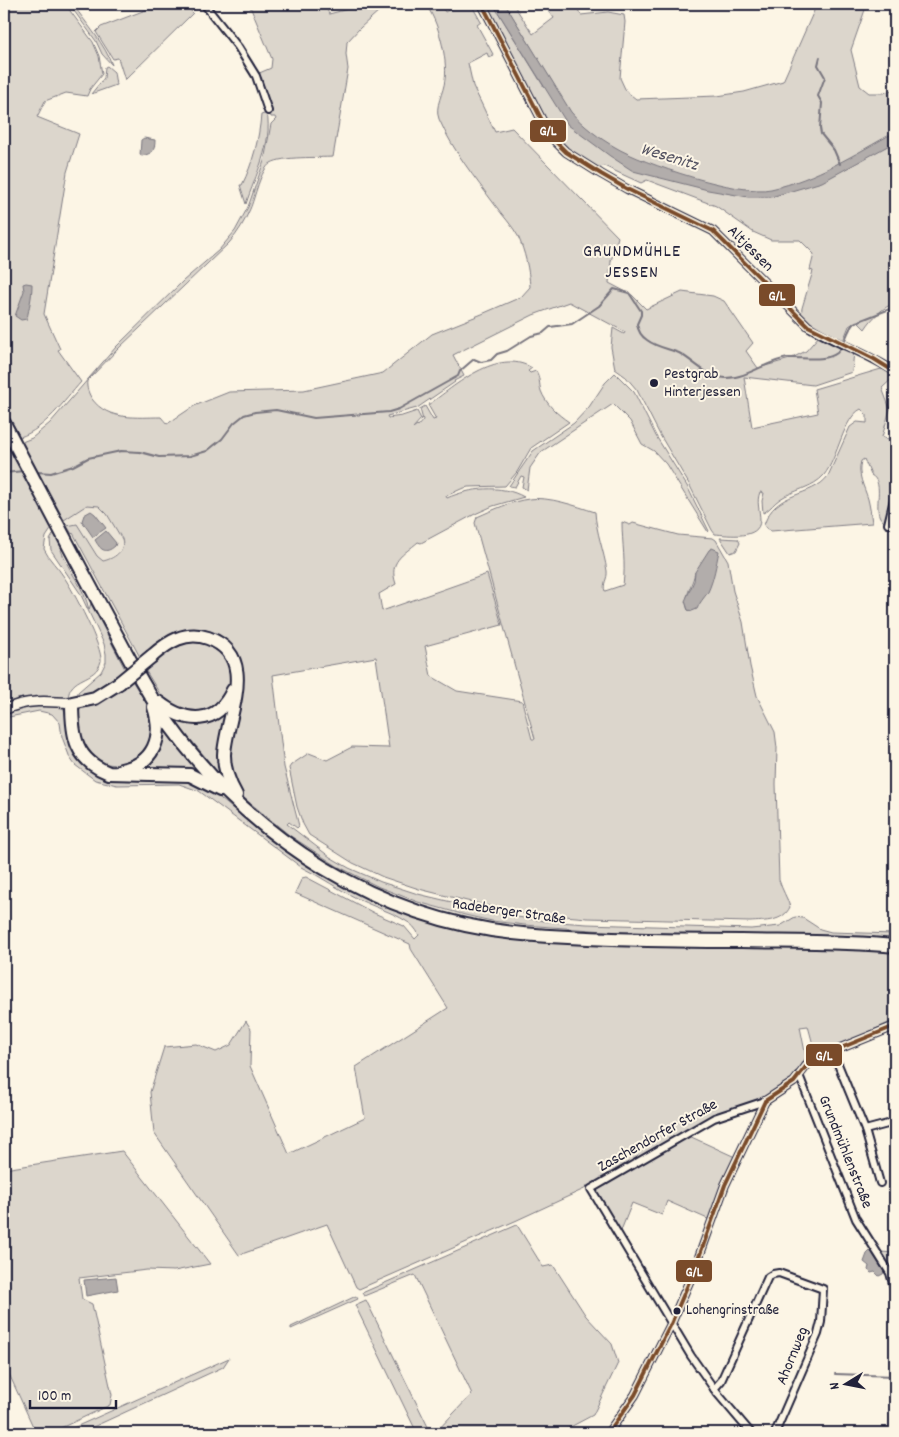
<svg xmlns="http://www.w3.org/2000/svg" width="899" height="1437" viewBox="0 0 899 1437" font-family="Dekko,sans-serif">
<rect width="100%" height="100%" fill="#fcf5e5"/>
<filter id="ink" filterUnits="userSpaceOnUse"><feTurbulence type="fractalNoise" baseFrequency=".02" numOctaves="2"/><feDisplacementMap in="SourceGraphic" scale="10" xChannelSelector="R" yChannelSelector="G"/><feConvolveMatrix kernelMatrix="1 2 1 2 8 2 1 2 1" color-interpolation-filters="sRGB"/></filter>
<g filter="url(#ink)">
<path fill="#ece5d8" d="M87 505 99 506 107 514 122 539 124 543 122 549 108 560 103 561 97 556 77 524 67 526 64 520Z"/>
<g fill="#dcd6cc" stroke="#7f7c84" fill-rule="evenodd">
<path d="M4 4H65L93 42 99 56 102 74 90 89 87 96 66 93 45 101 37 117 79 134 67 172 44 314 60 349 58 350 81 382C64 401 45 429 20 437L4 408Z"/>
<path d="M69 4 74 6C86 23 106 46 112 65L102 54 96 41Z"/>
<path d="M161 4H184L193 13 125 80 118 58 113 59 96 32 101 27Z"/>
<path d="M249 4H325L329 14 367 4H416L406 6 395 5 380 10 360 28 347 42 346 54 348 69 333 157C318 158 283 156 271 163 260 170 255 198 250 209 245 221 238 233 229 243L119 348 87 381C86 388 89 394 92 399 108 421 137 417 161 417L167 424 194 406 229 392 304 390 383 373 432 334 482 314 521 297 530 287C529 269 525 252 518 236 512 225 502 215 495 205 475 178 453 151 439 119 434 106 444 93 445 79 448 59 438 19 425 4H440L445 12 460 4H471L481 22 477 25 494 56 489 58 487 53 468 63 473 86 495 132 512 128 618 237 611 261 609 283 632 295 646 309 682 292 713 296 724 301 753 343 746 351 758 368 790 359 806 351 819 336 854 351 852 372 813 385 744 377 752 427 818 413 814 389 881 369 886 370 895 376 882 388 890 409 882 437 895 443C895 469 899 499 884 522 882 520 880 518 879 515 875 502 884 482 871 475L864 459 861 461C857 475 864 486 868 499 870 507 871 515 872 523L771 531 766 528 764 525C775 490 812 498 828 476L850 427 857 422 867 423V415L861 409C843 418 838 458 824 475 813 488 793 490 780 499 774 503 771 508 765 512L763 513 762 501 764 493 760 492C756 502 760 510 760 520 760 540 728 535 715 534L712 530 689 484 660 435 637 390 626 377 615 369 611 347 613 328 624 334 625 332 569 302 533 315 453 355 464 376 454 381 455 382 417 408 387 416 388 418 402 416 417 411 421 419 413 428 417 425 418 426 423 420 420 409 425 406 433 420 436 419 428 405C455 386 497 347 532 368L528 371 530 373 536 371C540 377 539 384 541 391 546 404 557 414 569 422L531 448 517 472 505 486 468 487 461 489 446 496 447 498C470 488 501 484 524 497L493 506 475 514 421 543 418 542C403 555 388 561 396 584L379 594 382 611 487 574 502 625 425 646 431 676 457 691 522 701 532 739H535L475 523 477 517C493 510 512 501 529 499 548 496 576 506 595 512 596 532 604 551 607 571 608 579 602 584 605 591L623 585C626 564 622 543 622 522L630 525 633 523 678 535 713 538 716 540 728 561 733 591 743 622 750 666 757 696 775 732 777 748 776 784 779 880C782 890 787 897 790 907 783 922 765 921 750 922L587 918 554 915 545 917 514 912 467 901 419 889 383 877 353 863 309 835 303 824 297 807 289 768 291 765 309 753 327 760 352 747 389 748 376 657 273 675 284 767 299 826 297 828 289 822 287 824 330 857 349 868 381 882 418 894 510 916 545 921 587 924 751 929 780 926 795 917 803 918 820 929 831 932 895 934V939L618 932 525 925 492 921 465 915 418 902 379 887 337 866 289 835 244 798 234 785 229 766 239 667 204 633 141 659 73 533 72 534 67 526 77 524 97 556 103 561C113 559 126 551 122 539L107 514 99 506 87 505 64 520 22 442 32 438 50 423 116 347 183 281 219 250 235 231 248 207 264 161 271 124 276 119 275 117H271L261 81 262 78 257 74 271 68 272 59ZM695 572 707 593 692 611 688 610C682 599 693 585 695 572Z"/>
<path d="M484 4H493L544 87 554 85 505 4H513L533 34 554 18 544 4H578L579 12 581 15 608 12 624 15 625 22 620 78 626 91 636 99 717 96 744 92 783 81 817 4H867L851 50 860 86 869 93H884L895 89V303C883 307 872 318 865 329L857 321 849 326 843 341 823 332 801 316 802 308 813 271 810 270 814 254 800 240H771L753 232 716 206 647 180 641 183 604 166 596 168C574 154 563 148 548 127Z"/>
<path d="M107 66 114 72 116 85 91 94 104 78 105 67Z"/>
<path d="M267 113C273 143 255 176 246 204L240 185H242C253 163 259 139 261 115Z"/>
<path d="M615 373 634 392 656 436 687 486 709 531 708 532 666 464 654 451 642 444 630 421 613 404 541 452 530 468 527 490 522 487 524 477 521 476 515 487 509 486 533 451 574 423 589 407 605 383Z"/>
<path d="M4 447H8L52 528 46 537 44 549C49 560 58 567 64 577 73 590 103 648 101 661 96 682 69 675 68 699L22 698 4 704Z"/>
<path d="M54 533 62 549 61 550C68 571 85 588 89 610L91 603 126 671 95 695 78 697V692L101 672 106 662V654L104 644 80 593 51 550 50 540Z"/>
<path d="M720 538 738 539 740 543 736 551 730 553Z"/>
<path d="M201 640 226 655 232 677 227 695 209 711 188 714 167 702 160 694 144 668 165 651 184 641Z"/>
<path d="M131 679 148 706 154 727 147 750 137 759 117 765 107 764 97 761 88 753 79 736 78 713 83 706Z"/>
<path d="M41 704 59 706 64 709 67 724 88 768 170 777 203 784 268 838 293 856 345 888 413 917 465 931 895 952V1020L825 1052H815L808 1026 800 1027 806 1057 793 1078 784 1086 765 1098 713 1117 593 1185 515 1221 359 1289 356 1287 327 1224 239 1255 154 1133 150 1092 164 1047 196 1044 216 1052 231 1045 246 1021 251 1029 250 1066 289 1154 365 1118 356 1067 448 1008 411 949 410 944 295 893 302 878 306 877 374 913 404 926 415 939 419 935C416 929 412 924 406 921 392 912 374 907 360 900 339 890 322 877 301 867L199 791 179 784 117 785 95 780 75 765 70 758 62 737 60 723 52 714 39 711 4 718 10 710Z"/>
<path d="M226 708 221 770V776L191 740 185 738 166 712 173 717Z"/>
<path d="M159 722 207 777 137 769Z"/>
<path d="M687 1135 735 1157 710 1220 667 1201 662 1215 632 1203 620 1233 594 1189Z"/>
<path d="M122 1151 210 1264 174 1271 147 1270 79 1278 82 1299 92 1304 112 1395 110 1405 50 1433H36L4 1363V1169Z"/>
<path d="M517 1225 543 1267 553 1265 586 1316 612 1344 618 1363 593 1415 559 1433H435L472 1394 415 1275 364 1296 362 1293Z"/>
<path d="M880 1252 895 1253V1283Z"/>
<path d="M356 1296 358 1299 291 1329V1327Z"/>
<path d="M366 1300 431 1433H417L355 1305Z"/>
<path d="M229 1358 223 1367 80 1433H62Z"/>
</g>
<g fill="#b2adab" stroke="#78757e">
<path d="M493 4H505L571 112C583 126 599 138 615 147 643 164 740 196 771 189 816 179 855 154 895 132V142L822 182 771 197H748L708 190 633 171 610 156 568 125Z"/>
<path d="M144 138 155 140C155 152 152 153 142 156L140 155 141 140Z"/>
<path d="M26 283 32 284C32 298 29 307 27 319L21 320 15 316 24 291 23 284Z"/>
<path d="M91 511 95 514 106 528 93 537 82 521 84 515Z"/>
<path d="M106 531 116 543 115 546C105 555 100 549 95 540Z"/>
<path d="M712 548 719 551C716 565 714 579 708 592 704 598 699 603 697 609L692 611 688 610 685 601 694 581 695 572 709 550Z"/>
<path d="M872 1249 885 1269 883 1274 879 1276 875 1272 871 1273 868 1270 869 1266 864 1262 867 1254Z"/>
<path d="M116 1277 118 1290 86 1296 84 1280Z"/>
</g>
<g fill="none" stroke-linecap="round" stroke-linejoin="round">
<g stroke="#78757e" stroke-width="2">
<path d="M820 57 818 65 825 77 818 96 822 103 820 128 821 134 834 150 840 164"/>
<path d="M37 472 51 473 73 466 88 458 121 451 140 452 159 457 190 456 207 451 222 439 234 423 244 415 255 412 276 410 314 418 389 412 399 409 458 376 460 371 474 359 481 362 491 360 497 354 507 351 531 336 543 333 550 327 572 324 599 306 614 289 629 293 641 311V315L637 324C638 331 641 336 647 340 656 347 669 349 679 353 694 361 707 378 726 378 748 378 766 361 788 358 801 357 826 362 837 353 846 345 846 331 854 323L895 307"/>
<path d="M4 473 24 471"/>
<path d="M835 1374 895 1376"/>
</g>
<defs>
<g id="street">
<path d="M204 4 238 47 256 76 268 111"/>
<path d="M482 4 546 128 556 142 566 152 601 174 627 189 713 231 808 326C836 344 868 353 895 372"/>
<path d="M895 495 888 524H895"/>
<path d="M833 1052 865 1130 880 1183"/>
<path d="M799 1075 856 1219 890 1273 895 1291"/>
<path d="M865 1130 895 1122"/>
<path d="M714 1389 721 1381 768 1277 773 1274 779 1273 823 1289 821 1322 818 1334 775 1433"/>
<path d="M608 1433 635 1395 671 1324 695 1268 725 1185 765 1101"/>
<path d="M751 1433 717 1393 691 1356 591 1189 714 1118 765 1101 794 1082 811 1060 895 1026"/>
</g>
<path id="secondary" d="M4 710C26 699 49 701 72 703"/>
<g id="highway">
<path d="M4 423C39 489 73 555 109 621 128 656 146 692 169 724 252 840 380 921 523 934 595 940 668 941 741 941 792 942 844 941 895 946"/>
<path d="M152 656C168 642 186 630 208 638 261 657 225 718 224 755 224 770 229 783 236 795"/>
<path d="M119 683 95 698 72 703C72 736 75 760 109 773L190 775 220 790"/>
<path d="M158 702C186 724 217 726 233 690"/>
<path d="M121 770C154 764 164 737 154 707"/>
</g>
</defs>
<use href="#street" stroke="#22223b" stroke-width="10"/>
<use href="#secondary" stroke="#22223b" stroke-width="12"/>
<use href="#highway" stroke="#22223b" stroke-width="16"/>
<use href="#street" stroke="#fcf5e5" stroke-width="6"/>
<use href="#secondary" stroke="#fcf5e5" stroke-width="9"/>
<use href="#highway" stroke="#fcf5e5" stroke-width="12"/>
<defs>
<path id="highway-bridge" d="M119 683 152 656"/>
</defs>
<use href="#highway-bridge" stroke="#22223b" stroke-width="16" stroke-linecap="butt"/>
<use href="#highway-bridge" stroke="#fcf5e5" stroke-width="12"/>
<defs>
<g id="bus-1">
<path d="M482 4 546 128 556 142 566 152 601 174 627 189 713 231 808 326 874 359 895 372"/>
<path d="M765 1101 794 1082 811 1060 895 1026"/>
<path d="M608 1433 635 1395 671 1324 695 1268 725 1185 765 1101"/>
</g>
</defs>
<use href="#bus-1" stroke="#fcf5e5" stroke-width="8"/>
<use href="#bus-1" stroke="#7a4b2a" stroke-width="4"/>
</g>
</g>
<g fill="#22223b" stroke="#fcf5e5" stroke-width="2">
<circle cx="654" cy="383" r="5"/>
<circle cx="677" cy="1311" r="4.5"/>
</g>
<g text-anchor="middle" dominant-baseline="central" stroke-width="4" stroke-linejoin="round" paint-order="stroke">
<g font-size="15" fill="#22223b" stroke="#fcf5e5" text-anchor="start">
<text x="686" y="1311">Lohengrinstraße</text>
</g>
<g font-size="16" fill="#22223b" stroke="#fcf5e5">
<text transform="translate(750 249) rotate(45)">Altjessen</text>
<text transform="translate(509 912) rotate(8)">Radeberger Straße</text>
<text transform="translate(658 1136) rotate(-29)">Zaschendorfer Straße</text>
<text transform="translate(845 1152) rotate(68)">Grundmühlenstraße</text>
<text transform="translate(793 1356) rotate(-68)">Ahornweg</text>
</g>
<g font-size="16" fill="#22223b" stroke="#fcf5e5" text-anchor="start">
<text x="664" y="374">Pestgrab<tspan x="664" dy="18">Hinterjessen</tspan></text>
</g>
<g font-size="18" font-style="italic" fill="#545362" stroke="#fcf5e5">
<text transform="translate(669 158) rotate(17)">Wesenitz</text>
</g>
<g font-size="18" letter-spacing="1" fill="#22223b" stroke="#fcf5e5">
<text x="632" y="252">GRUNDMÜHLE<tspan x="632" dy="21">JESSEN</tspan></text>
</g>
</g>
<g stroke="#fcf5e5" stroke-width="2">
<rect x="529" y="119" width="38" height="24" rx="5" fill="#7a4b2a"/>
<rect x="758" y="283" width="38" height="24" rx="5" fill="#7a4b2a"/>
<rect x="805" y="1043" width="38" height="24" rx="5" fill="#7a4b2a"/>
<rect x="675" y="1259" width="38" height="24" rx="5" fill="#7a4b2a"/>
</g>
<g font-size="14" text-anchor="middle" font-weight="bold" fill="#fff">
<text x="548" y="135">G/L</text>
<text x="777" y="300">G/L</text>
<text x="824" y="1060">G/L</text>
<text x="694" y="1276">G/L</text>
</g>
<rect width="899" height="1437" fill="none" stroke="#fcf5e5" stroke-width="20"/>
<rect x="10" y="10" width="879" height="1417" fill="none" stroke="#22223b" stroke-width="2" filter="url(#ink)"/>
<g transform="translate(846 1384) rotate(260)" stroke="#fcf5e5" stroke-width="4" paint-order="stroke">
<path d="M0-4L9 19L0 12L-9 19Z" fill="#22223b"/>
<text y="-8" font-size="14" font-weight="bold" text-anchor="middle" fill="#22223b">N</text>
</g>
<path d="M30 1400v8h86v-8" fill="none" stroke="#22223b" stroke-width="2.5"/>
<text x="38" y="1400" font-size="15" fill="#22223b" stroke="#fcf5e5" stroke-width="4" paint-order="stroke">100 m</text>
</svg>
